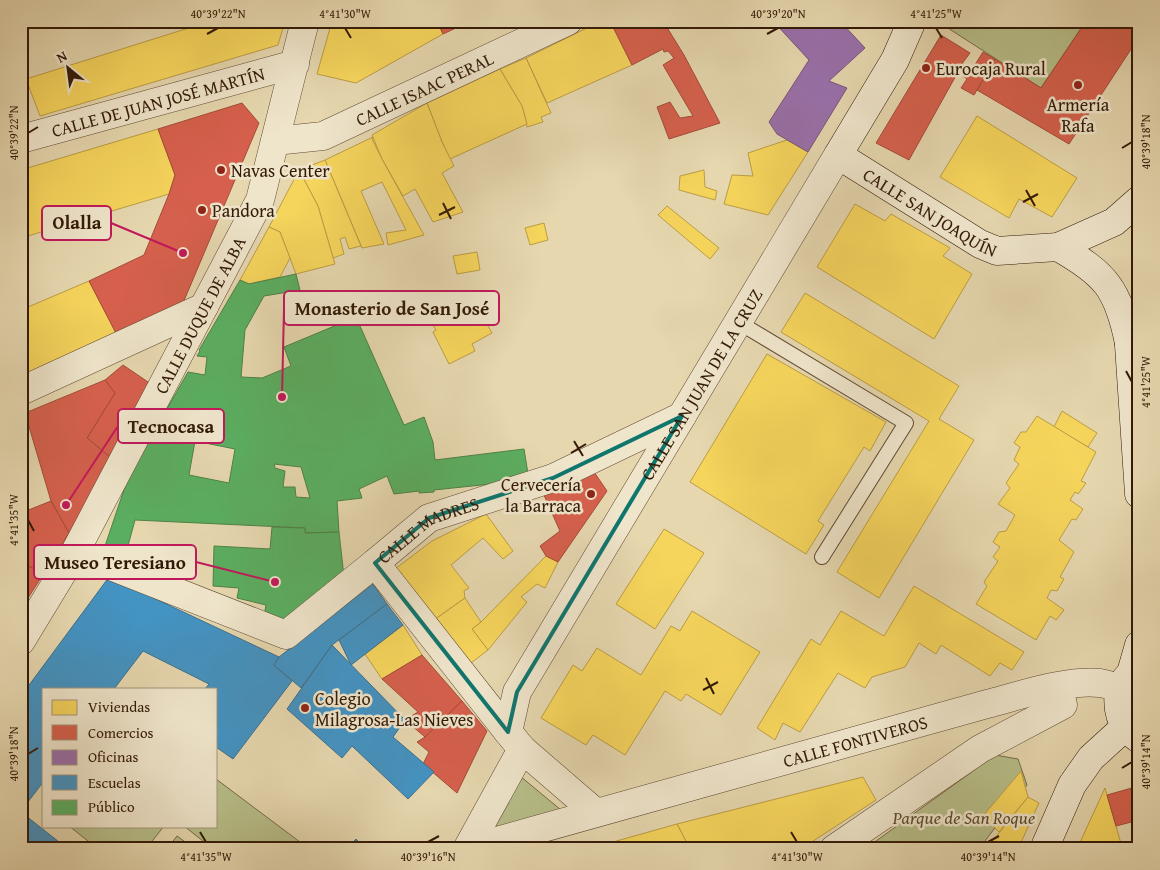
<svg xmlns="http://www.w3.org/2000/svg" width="1160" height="870" viewBox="0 0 1160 870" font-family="'Gentium Book Plus',serif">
<rect width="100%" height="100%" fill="#e6d7af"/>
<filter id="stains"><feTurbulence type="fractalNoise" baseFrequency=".004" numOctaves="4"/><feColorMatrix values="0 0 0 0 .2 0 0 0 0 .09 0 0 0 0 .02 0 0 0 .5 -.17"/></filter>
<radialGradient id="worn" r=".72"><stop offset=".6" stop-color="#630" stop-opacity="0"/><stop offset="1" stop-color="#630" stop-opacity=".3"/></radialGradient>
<g fill="#b7be89" stroke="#756c48">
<path d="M937 21H1086L1041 88Z"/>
<path d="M995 755 1018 759 1027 785 979 849H865Z"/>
<path d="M520 776 561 810 485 831Z"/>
<path d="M216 779 308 848V849H213L184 826H216Z"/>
<path d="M69 826H164L146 849H98Z"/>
<path d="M177 836 195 849H167Z"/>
</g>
<g fill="#f6d55c" stroke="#bc9d43">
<path d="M21 21H60L21 31Z"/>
<path d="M211 21H285L278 45 40 116 26 79Z"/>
<path d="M332 21H437L443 34 356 83 317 74Z"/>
<path d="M601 21H610L632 65 547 103 526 58Z"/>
<path d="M526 58 551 113 541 117 543 122 527 127 522 106 500 69Z"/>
<path d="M500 69 522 106 527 124 450 159 442 142 427 103Z"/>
<path d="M427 103 442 142 454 166 442 173 463 212 433 222 415 189 403 196 382 159 372 135Z"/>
<path d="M977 116 1077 178 1052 217 1019 199 1009 218 940 177Z"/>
<path d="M158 129 175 175 169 194 21 238V170Z"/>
<path d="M373 137 372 139 382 159 424 235 388 245 386 233 406 230 382 182 361 191 384 244 362 248 325 160Z"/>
<path d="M787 140 808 152 768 215 724 204 732 175 753 176 748 153Z"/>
<path d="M325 160 361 246 349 249 345 237 340 239 344 254 333 258 318 206 299 170Z"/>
<path d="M299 170 318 206 335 264 296 274 280 232 269 227Z"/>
<path d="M704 170 705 187 717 191 715 200 679 190 680 176Z"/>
<path d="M855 204 885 221 891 214 950 248 943 256 972 274 934 339 817 267Z"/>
<path d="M667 206 719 248 710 259 658 215Z"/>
<path d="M544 223 548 240 530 245 525 228Z"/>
<path d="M269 227 280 232 290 258 280 277 249 284 240 280Z"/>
<path d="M477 252 480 270 457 274 453 256Z"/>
<path d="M89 281 118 337 21 379V310Z"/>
<path d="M805 293 959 386 939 419 974 440 879 598 837 572 929 421 781 332Z"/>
<path d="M448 301 462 324 481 314 492 333 472 344 475 351 449 364 433 332 436 330 425 313Z"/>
<path d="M767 354 886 422 870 451 864 447 818 521 824 525 806 554 690 482Z"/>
<path d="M1062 411 1097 433 1088 447 1054 427Z"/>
<path d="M1037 416 1096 452 1081 481 1086 483 1078 494 1075 492 1070 500 1083 509 1076 520 1072 519 1059 540 1074 552 1060 577 1064 579 1057 591 1051 590 1047 598 1064 610 1056 620 1050 616 1036 640 976 604 987 586 984 582 998 561 993 557 1000 547 993 542 999 532 1006 531 1015 515 998 504 1010 488 1006 483 1019 464 1014 460 1020 447 1014 443 1021 432H1026Z"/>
<path d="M486 514 513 551 503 559 483 538 451 565 469 588 464 591 465 598 434 620 395 569 432 541Z"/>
<path d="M664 529 704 553 655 629 616 604Z"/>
<path d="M546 556 558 562 545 588 537 584 521 597 527 602 488 650 472 629 481 622Z"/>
<path d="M914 586 1024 652 1012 670 1000 663 990 676 941 645 936 654 919 643 905 667 872 677 865 688 838 673 800 732 783 723 775 740 757 728 811 639 820 645 841 611 884 636Z"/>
<path d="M465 598 481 622 472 629 488 650 471 663 434 620Z"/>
<path d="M692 611 760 652 721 715 686 694 681 701 665 691 625 755 593 735 586 745 541 718 573 665 582 671 597 648 641 675 671 626 680 631Z"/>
<path d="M403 625 422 655 382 679 365 654Z"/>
<path d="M1021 771 1028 797 999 832 983 816Z"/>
<path d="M863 777 876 800 801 849H690L677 824Z"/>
<path d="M1105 788 1122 847 1121 849H1077Z"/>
<path d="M1028 797 1039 803 1018 849H986Z"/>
<path d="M677 824 690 849H588Z"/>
</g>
<g fill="#d6604d" stroke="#a54b38">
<path d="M437 21H471L443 34Z"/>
<path d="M610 21H663L684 55 720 123 669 139 657 107 670 102 680 118 693 116 663 65 674 58 668 51 664 52 663 49 632 65Z"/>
<path d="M1086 21H1139V37L1069 144 977 90 995 59 1041 88Z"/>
<path d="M941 35 970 53 961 65 971 71 983 52 995 59 974 95 961 88 967 79 958 72 909 160 876 143Z"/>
<path d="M242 103 259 123 183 303 118 337 89 281 144 255 169 194 175 175 158 129Z"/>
<path d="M123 365 151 384 111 458 87 438 115 393 105 380Z"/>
<path d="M105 380 115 393 87 438 111 458 69 533 51 501 25 413Z"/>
<path d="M592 469 607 491 558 562 546 556 540 546 560 531 543 493Z"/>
<path d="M51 501 69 533 44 573 21 563V513Z"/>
<path d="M21 563 44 573 21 609Z"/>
<path d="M422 655 462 701 425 737 405 720 418 712 382 679Z"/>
<path d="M462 701 487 731 457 793 423 764 429 752 417 742 425 737Z"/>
<path d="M1139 786V820L1116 826 1107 795Z"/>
</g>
<path fill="#9970ab" stroke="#7a567a" d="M773 21H840L865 48 829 81 847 88 808 152 777 134 769 122 809 60Z"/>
<g fill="#4393c3" stroke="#3e6f8b">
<path d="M109 577 279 657 274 665 292 681 233 759 216 747V689H205L209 684 143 651 114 689H44V781L21 811V696Z"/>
<path d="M373 584 387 604 332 645 301 688 274 665 279 657Z"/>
<path d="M387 604 403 625 351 665 339 640Z"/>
<path d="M332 645 405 720 393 737 434 772 408 799 352 746 342 758 287 709Z"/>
<path d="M21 812 68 849H26L21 843Z"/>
<path d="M356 839 366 849H347Z"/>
</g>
<g fill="#5aae61" stroke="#4e8246" fill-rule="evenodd">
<path d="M296 274 300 290 264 296 245 330 241 377 262 378 291 366 284 347 356 317 404 425 424 417 433 442 435 460 524 449 529 480 434 490V492L419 493V491L394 494 387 476 359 489 362 498 337 501 339 532 305 533V528L135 520 126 553 105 546 129 475 188 372 205 375 207 357 197 356 200 351 199 350 240 280 249 284ZM195 441 235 449 229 483 189 475ZM274 464 301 467 310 498 296 497 295 487H283L285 471 275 468Z"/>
<path d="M272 527 305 528V533L339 532 344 577 279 627 263 621 266 605 237 598 239 588 213 586 214 546 270 549Z"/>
</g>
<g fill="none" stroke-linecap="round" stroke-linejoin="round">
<defs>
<path id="lane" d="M738 322 906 423 822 557"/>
<g id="street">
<path id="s1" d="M21 139 295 64"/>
<path id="s2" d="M275 141 323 136 568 21"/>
<path d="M21 391 204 307"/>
<path d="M75 552 286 635 375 563"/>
<path id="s3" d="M21 641 75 552 260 200 305 21"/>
<path id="s4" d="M508 732 375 563 429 518 553 478 682 416"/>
<path id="s5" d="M595 812 522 749 508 732 517 692 838 155"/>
<path d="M467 849 522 749"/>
<path id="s6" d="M468 849 987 704C1018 696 1069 679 1100 683 1106 684 1113 686 1119 688"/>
<path d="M834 849 980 749 1063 705 1059 687"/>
</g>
<g id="secondary">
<path id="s7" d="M912 21 895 60 838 155 980 244 997 251 1058 247 1114 222 1139 200"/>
<path d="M1058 247C1106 274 1118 289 1129 343"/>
<path d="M1139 313 1129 345 1139 494"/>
<path d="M1139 669C1116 680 1114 704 1124 725 1127 730 1134 735 1139 739"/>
<path d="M1131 673 1139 645"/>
<path d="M1044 849 1072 785 1091 758 1125 727"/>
</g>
</defs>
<use href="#lane" stroke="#604932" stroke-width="16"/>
<use href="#street" stroke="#604932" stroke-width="29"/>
<use href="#secondary" stroke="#331a08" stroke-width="29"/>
<use href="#lane" stroke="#efe5cb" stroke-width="14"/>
<use href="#street" stroke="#efe5cb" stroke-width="28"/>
<use href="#secondary" stroke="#efe5cb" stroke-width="28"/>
</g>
<path fill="none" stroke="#0f766e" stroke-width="4" stroke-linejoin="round" d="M682 416 517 692 508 732 375 563 429 518 553 478Z"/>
<path fill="none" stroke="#331a08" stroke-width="2" d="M345 28 351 38M936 28 942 38M207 34 218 28M767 34 778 28M28 133 38 127M1122 148 1132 142M1026 190 1035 206M1023 202 1038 194M443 203 451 219M439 215 455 207M1126 371 1132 382M574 441 583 456M571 453 586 444M28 520 34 531M706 678 714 694M703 690 718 682M28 754 38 748M1122 768 1132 762M200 832 206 842M791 832 797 842M428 842 439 836M988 842 999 836"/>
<g fill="#8f2418" stroke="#efe5cb" stroke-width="2">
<circle cx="926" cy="68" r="5"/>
<circle cx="1078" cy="85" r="5"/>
<circle cx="221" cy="170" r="5"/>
<circle cx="202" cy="210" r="5"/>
<circle cx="591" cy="494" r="5"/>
<circle cx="305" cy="708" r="5"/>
</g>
<g text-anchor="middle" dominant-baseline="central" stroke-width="5" stroke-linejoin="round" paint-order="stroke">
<g font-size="18" fill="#331a08" stroke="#efe5cb" text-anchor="start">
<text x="936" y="68">Eurocaja Rural</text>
<text x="1078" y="104" text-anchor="middle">Armería<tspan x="1078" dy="21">Rafa</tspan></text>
<text x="231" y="170">Navas Center</text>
<text x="212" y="210">Pandora</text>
<text x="581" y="484" text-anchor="end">Cervecería<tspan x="581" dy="21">la Barraca</tspan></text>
<text x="315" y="698">Colegio<tspan x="315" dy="21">Milagrosa-Las Nieves</tspan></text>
</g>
<g font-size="18" fill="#331a08" stroke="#efe5cb">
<text stroke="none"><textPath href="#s2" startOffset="160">CALLE ISAAC PERAL</textPath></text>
<text stroke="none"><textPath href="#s1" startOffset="142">CALLE DE JUAN JOSÉ MARTÍN</textPath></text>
<text stroke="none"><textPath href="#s7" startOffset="262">CALLE SAN JOAQUÍN</textPath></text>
<text stroke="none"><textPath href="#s3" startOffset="372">CALLE DUQUE DE ALBA</textPath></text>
<text stroke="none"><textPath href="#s5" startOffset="518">CALLE SAN JUAN DE LA CRUZ</textPath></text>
<text stroke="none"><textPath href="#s4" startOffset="279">CALLE MADRES</textPath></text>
<text stroke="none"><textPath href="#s6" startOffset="402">CALLE FONTIVEROS</textPath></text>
</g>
<g font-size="18" font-style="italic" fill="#5b4b2f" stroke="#efe5cb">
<text x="964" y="817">Parque de San Roque</text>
</g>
</g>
<path fill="none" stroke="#c2185b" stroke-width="2" d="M183 253L111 223M282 397L284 308M66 505L118 426M275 582L196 562"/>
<g fill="#c2185b" stroke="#efe5cb" stroke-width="2">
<circle cx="183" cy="253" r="5"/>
<circle cx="282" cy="397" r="5"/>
<circle cx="66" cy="505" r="5"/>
<circle cx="275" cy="582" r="5"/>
</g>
<g fill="#efe5cb" stroke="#c2185b" stroke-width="2">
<rect x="42" y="206" width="69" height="34" rx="5"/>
<rect x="284" y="291" width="215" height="34" rx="5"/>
<rect x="118" y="409" width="106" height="34" rx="5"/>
<rect x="34" y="545" width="162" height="34" rx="5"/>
</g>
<g font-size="19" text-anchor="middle" font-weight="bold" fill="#331a08">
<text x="77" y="229">Olalla</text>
<text x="392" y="315">Monasterio de San José</text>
<text x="171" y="433">Tecnocasa</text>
<text x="115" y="569">Museo Teresiano</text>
</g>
<rect width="1160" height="870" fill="none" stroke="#e6d7af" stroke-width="55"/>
<rect x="42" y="688" width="175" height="140" fill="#efe5cb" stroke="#a4947d"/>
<rect x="52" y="700" width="25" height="15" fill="#f6d55c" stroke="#a4947d"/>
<text x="88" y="712" font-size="15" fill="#331a08">Viviendas</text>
<rect x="52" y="725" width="25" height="15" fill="#d6604d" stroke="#a4947d"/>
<text x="88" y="738" font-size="15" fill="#331a08">Comercios</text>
<rect x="52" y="750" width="25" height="15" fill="#9970ab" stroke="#a4947d"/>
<text x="88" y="762" font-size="15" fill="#331a08">Oficinas</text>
<rect x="52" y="775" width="25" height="15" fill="#4393c3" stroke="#a4947d"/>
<text x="88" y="788" font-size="15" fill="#331a08">Escuelas</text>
<rect x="52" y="800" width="25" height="15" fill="#5aae61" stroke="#a4947d"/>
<text x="88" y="812" font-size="15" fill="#331a08">Público</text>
<g transform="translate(68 68) rotate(331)" stroke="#efe5cb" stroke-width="4" paint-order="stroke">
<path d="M0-4L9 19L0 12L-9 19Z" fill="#331a08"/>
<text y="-8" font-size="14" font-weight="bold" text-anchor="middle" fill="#331a08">N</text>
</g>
<rect x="28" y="28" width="1104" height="814" fill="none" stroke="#331a08" stroke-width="2"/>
<g font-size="12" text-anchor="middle" fill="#331a08">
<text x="218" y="18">40°39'22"N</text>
<text x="345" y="18">4°41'30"W</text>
<text x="778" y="18">40°39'20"N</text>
<text x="936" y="18">4°41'25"W</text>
<text transform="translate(14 133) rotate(-90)" y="4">40°39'22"N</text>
<text transform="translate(1146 142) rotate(-90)" y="4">40°39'18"N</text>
<text transform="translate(1146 382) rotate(-90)" y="4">4°41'25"W</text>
<text transform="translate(14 520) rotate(-90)" y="4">4°41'35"W</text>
<text transform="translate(14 754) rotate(-90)" y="4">40°39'18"N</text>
<text transform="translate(1146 762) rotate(-90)" y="4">40°39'14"N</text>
<text x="206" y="861">4°41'35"W</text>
<text x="428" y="861">40°39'16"N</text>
<text x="797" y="861">4°41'30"W</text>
<text x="988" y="861">40°39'14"N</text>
</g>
<rect width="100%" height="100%" filter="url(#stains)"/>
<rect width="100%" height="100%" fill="url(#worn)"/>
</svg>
